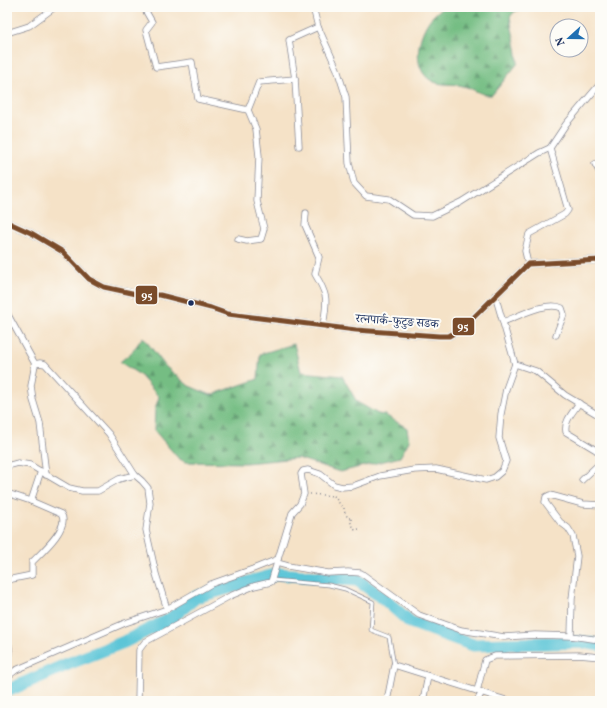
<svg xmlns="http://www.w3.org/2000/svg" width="607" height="708" viewBox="0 0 607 708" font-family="Vollkorn,'Noto Serif Devanagari',serif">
<defs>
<pattern id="forest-firs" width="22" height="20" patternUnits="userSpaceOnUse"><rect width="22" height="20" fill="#75bd83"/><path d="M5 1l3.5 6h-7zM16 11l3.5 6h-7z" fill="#5f9a6e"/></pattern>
</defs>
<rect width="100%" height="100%" fill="#fdfcf7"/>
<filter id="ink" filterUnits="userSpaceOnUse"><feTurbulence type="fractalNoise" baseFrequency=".025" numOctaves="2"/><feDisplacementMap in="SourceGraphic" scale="8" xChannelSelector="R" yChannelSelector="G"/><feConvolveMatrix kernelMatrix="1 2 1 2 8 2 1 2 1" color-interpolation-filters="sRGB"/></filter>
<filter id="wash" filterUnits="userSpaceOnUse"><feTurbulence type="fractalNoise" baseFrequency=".012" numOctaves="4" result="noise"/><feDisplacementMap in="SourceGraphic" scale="16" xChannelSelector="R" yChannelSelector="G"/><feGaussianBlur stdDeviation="0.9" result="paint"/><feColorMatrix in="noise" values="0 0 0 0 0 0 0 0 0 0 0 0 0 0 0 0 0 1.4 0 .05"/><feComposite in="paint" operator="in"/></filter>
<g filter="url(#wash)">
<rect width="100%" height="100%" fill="#f5e2c7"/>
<g fill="url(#forest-firs)" stroke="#487670">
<path d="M443 7H526L514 12 510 17C512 32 517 47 518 63L492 95C481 96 473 88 463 86 454 83 441 86 432 81 410 69 418 33 432 17 435 14 440 10 443 7Z"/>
<path d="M143 337 166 367 189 386 211 395 258 379 260 354 294 344 301 372 342 376 357 402 378 414 385 415 407 428 409 441 400 457 340 472 298 458 245 463 185 462 178 458 154 430 155 409 159 397 140 375 120 362 132 352Z"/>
</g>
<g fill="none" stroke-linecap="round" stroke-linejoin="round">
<path stroke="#5cc5d7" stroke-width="13" d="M7 691 70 663 124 642 170 619 196 597 278 574 357 580 383 598 410 622 473 645 583 642 600 645"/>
</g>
</g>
<g filter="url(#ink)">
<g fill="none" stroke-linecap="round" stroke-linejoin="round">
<defs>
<path id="service" d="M272 580 329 585 345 589 373 602 371 630 389 637 394 665"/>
<g id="minor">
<path d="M146 7 144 8 152 22 146 30 156 67 192 62 198 99 248 110 259 82 295 79 299 146"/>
<path d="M313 7 318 27 337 69 346 97 349 163 354 183 366 196 389 199 413 215 432 216 461 202 539 153 550 148"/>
<path d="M7 30 10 32 29 26 55 7"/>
<path d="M295 79 289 40 318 27"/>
<path d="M595 164 600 173"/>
<path d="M306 213 305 225 319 257 315 274C329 297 327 300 323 326"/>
<path d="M238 239 247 241 261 239 264 229 257 201 259 156 256 129 248 110"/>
<path d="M528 264 525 251 529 234 565 214 568 210 550 148 566 124 600 84"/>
<path d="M7 313 35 364 40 363 45 364 109 434 135 475 142 481 148 488 150 503 146 530 156 574 167 609"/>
<path d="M503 322C517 317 548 300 562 308L564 314 556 335"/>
<path d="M35 364 31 386 33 400 40 423 46 475"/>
<path d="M515 364 536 371 565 395 600 416"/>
<path d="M579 403C573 412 564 421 566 432L596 450 600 454"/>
<path d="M7 466 18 463 30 465 69 488 82 491H98L119 479 135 475"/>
<path d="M582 480 600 463"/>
<path d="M7 493 31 501 61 514C71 527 41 553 32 562V575L7 580"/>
<path d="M31 501 41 471"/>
<path d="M277 563 288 566 328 573 348 572 361 573 419 615 461 630 504 637 535 635 571 636 600 640"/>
<path d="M7 633 10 654 7 657"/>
<path d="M571 636 572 599 577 556 573 536 568 528 560 522 545 502 546 497 550 495 583 504 600 505"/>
<path d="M7 677 16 670 125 623 167 609 211 584 253 569 278 559"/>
<path d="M477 691 485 660 495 656 579 655 600 657"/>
<path d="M138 701 139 650 145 642 230 596 254 586 271 582 292 513 300 504 304 494 301 474 303 471 308 470 320 474 334 485 342 487 353 486 380 476 414 470 436 469 486 480 495 477 502 471 506 461 499 438 501 414 506 389 515 364 495 295"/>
<path d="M387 701 394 665 509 701"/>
<path d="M423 701 428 676"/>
<path d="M477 701 482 692"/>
</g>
<path id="tertiary" d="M7 222 31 233 63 252 89 279 104 287 141 295H160L211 308 228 314 356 330 439 336H449L459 330 474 317 528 264 600 260"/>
</defs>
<use href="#service" stroke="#888892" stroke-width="4.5"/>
<use href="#minor" stroke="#888892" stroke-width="7"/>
<use href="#tertiary" stroke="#888892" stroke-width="8"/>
<path stroke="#888892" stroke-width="1.5" stroke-dasharray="1 3" stroke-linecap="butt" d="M310 494 334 496 342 507 344 508V511L348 518H352L350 521 355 530 359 529"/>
<use href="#service" stroke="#fff" stroke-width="3"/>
<use href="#minor" stroke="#fff" stroke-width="5.5"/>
<use href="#tertiary" stroke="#fff" stroke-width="7"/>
<defs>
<path id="bus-1" d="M7 222 31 233 63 252 89 279 104 287 141 295H160L211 308 228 314 356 330 439 336H449L459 330 474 317 528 264 600 260"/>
</defs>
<use href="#bus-1" stroke="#fdfcf7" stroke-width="8"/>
<use href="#bus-1" stroke="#7a4b2a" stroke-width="5"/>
</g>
</g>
<circle fill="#1b2f5e" stroke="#fdfcf7" stroke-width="1.5" cx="191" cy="303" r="3.5"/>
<g text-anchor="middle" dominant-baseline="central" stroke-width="4" stroke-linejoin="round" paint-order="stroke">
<g font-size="12" fill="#1b2f5e" stroke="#fdfcf7">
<text transform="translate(397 322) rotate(4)">रत्नपार्क-फुटुङ सडक</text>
</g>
</g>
<g stroke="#fdfcf7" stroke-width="1.5">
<rect x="135" y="285" width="23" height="20" rx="4" fill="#7a4b2a"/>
<rect x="452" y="317" width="23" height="19" rx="4" fill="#7a4b2a"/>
</g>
<g font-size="11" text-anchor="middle" font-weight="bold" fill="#fff">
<text x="147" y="299">95</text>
<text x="463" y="330">95</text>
</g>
<rect width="607" height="708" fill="none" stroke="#fdfcf7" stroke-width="24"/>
<g transform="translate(569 38) rotate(249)"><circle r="19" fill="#fdfcf7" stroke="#a3aaba"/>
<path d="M0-3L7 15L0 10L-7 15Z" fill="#1f6fb2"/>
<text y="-6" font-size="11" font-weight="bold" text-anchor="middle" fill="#1b2f5e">N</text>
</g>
</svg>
